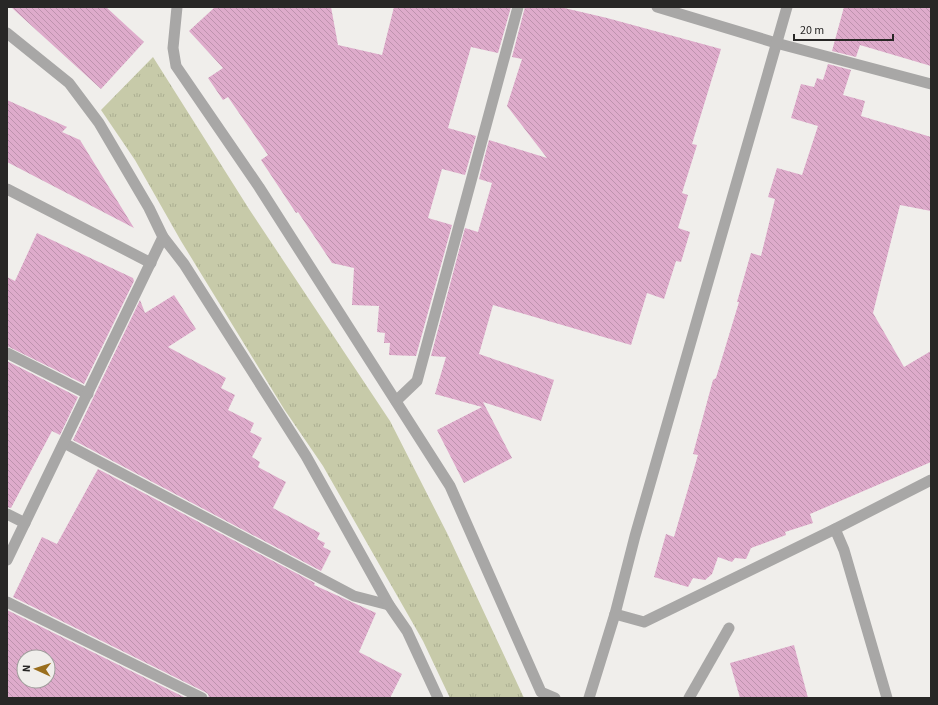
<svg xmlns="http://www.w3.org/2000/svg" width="938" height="705" viewBox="0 0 938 705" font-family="'Source Sans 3',sans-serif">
<defs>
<pattern id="grass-tufts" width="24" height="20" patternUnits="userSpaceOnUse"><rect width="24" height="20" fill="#c7caa9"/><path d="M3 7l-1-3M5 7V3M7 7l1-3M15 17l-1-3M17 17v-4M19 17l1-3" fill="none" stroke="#abae91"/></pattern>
<pattern id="building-back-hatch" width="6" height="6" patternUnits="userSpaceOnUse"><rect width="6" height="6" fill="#deabcb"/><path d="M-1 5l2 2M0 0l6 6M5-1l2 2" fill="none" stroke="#be93ae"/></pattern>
</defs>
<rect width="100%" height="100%" fill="#f0eeeb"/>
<path fill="url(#grass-tufts)" d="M153 57 249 209 390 421 447 533 524 698H450L423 641 323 466 284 409 181 241 135 160 101 110Z"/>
<g fill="url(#building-back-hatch)" fill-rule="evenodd">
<path d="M11 7H106L144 42 101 89Z"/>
<path d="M215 7H331L338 45 382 55 394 7H511L498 53 471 47 448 128 476 136 465 175 442 169 428 218 452 225 416 356 389 355 390 343H384L385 333 377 332 379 306 352 305 354 268 332 263 298 212 296 213 261 160 268 155 228 97 223 100 208 78 223 68 189 31Z"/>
<path d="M525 7H560L607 18 721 49 692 144 697 145 682 193 688 195 678 228 690 232 681 262 676 261 664 299 647 293 631 345 493 305 479 354 554 380 541 421 483 402 512 458 464 483 437 430 482 407 435 394 446 357 431 356 465 228 478 232 492 183 479 179 489 140 547 158 507 106 522 59 512 57Z"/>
<path d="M844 7H931V66L860 45 856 57 832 51Z"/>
<path d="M828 64 851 70 843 95 865 101 861 116 931 137V211L900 205 873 313 904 367 931 351V462L810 514 813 523 785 532 786 535 751 548 746 559 735 558 732 562 718 557 712 574 705 580 693 578 688 587 654 577 666 534 674 537 698 455 693 454 713 380 716 378 739 302H737L751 253 761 256 775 199 768 197 777 168 802 175 818 126 791 118 801 84 814 87 817 78 823 80Z"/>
<path d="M7 100 67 127 62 132 80 140 134 228 7 162Z"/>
<path d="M37 233 133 278 134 281 84 384 7 346V277L15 281Z"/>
<path d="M174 295 196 329 168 347 226 378 221 388 235 395 228 410 254 423 250 432 262 438 252 457 260 462 258 467 286 482 273 508 320 533 317 539 325 543 323 547 331 551 321 571 73 440 140 300 145 313Z"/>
<path d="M7 361 78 397 60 435 52 431 11 508 7 507Z"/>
<path d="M98 469 315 583 314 585 376 613 359 652 402 674 390 698H209L208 694 205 692 13 597 42 537 57 544Z"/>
<path d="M7 610 186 698H7ZM24 657H48V681H24Z"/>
<path d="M794 645 808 698H740L730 663Z"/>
</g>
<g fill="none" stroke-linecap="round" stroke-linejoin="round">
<g stroke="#a8a7a6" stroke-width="11">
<path d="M7 353 88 394"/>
<path d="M64 443 354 596 389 605"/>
<path d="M7 514 25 523"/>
<path d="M835 529 844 550 887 698"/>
<path d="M689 698 729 628"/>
</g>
<g stroke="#a8a7a6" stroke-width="11">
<path d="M177 7 173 48 176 66 259 187 450 486 541 692 555 698"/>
<path d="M657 7 776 43 931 84"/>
<path d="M7 33 69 83 99 123 149 208 163 237 184 264 306 456 389 605 407 631 438 698"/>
<path d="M7 189 151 263"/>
<path d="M396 401 417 381 518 7"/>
<path d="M7 560 163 237"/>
<path d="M7 602 202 698"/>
<path d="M615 614 644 622 835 529 931 480"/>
</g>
<path stroke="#a8a7a6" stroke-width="11" d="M589 698 615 614 635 536 787 7"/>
</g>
<rect width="938" height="705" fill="none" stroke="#282726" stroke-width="16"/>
<g transform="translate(36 669) rotate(273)"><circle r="19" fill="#f0eeeb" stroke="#a09e9c"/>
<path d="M0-3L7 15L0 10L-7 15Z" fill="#9a6e1d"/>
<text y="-6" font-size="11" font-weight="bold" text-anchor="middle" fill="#282726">N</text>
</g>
<path d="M794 34v6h99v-6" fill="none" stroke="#282726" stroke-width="2"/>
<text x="800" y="34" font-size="12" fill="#282726" stroke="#f0eeeb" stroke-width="3" paint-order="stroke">20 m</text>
</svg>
